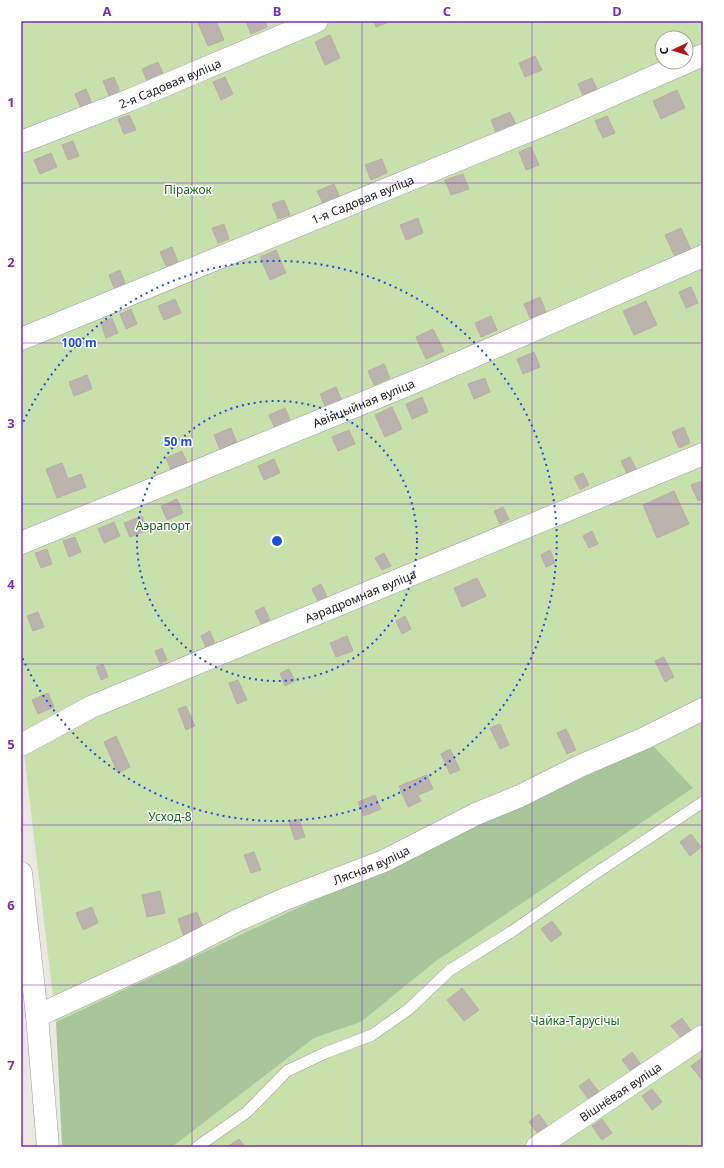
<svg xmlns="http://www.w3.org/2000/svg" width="724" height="1168" viewBox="0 0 724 1168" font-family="'Noto Sans',sans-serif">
<rect width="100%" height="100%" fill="#ebe7e1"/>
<path fill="#c7e0ac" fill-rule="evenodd" d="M21 21H703V1147H172L314 1038 361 1022 436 961 361 878 56 1022 22 736ZM662 38H686V62H662Z"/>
<path fill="#a8c69a" d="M653 746 693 788 436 961 361 1022 314 1038 172 1147H64L62 1145 56 1022 361 878Z"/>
<g fill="#bbb3ae" stroke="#bbaea5">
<path d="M203 21H216L224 40 208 46 198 23Z"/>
<path d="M246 21H265L267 27 251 34Z"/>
<path d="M374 21H389V22L376 27Z"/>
<path d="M330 35 340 58 325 65 315 42Z"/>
<path d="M535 56 542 70 525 77 519 63Z"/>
<path d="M158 62 164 76 148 83 142 69Z"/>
<path d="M114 77 120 92 109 96 103 81Z"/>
<path d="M225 77 233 94 221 100 213 82Z"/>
<path d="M592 78 599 94 585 100 578 84Z"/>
<path d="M86 89 92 104 81 109 75 94Z"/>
<path d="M677 90 685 108 661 119 653 101Z"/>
<path d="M510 112 517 127 497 135 491 120Z"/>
<path d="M129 115 136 130 124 134 118 119Z"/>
<path d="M607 116 615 133 603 138 595 121Z"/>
<path d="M73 141 79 156 68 160 62 145Z"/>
<path d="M531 147 539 165 526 170 519 152Z"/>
<path d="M51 153 57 167 40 174 34 160Z"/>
<path d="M382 159 387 173 371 180 365 165Z"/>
<path d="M463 174 469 189 451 195 445 180Z"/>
<path d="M334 184 340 198 324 205 317 191Z"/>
<path d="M284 200 290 215 278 219 272 204Z"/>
<path d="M418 218 423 233 406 240 400 225Z"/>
<path d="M224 224 229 239 218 243 212 228Z"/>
<path d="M681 228 692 252 676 259 665 235Z"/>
<path d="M172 247 178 262 166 266 160 252Z"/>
<path d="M276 250 286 273 270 280 260 257Z"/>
<path d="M120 270 126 285 115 290 109 275Z"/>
<path d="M691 287 698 303 686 308 679 292Z"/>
<path d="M540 297 546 312 530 318 524 304Z"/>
<path d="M175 299 181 313 164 320 158 306Z"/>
<path d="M646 301 657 325 634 335 623 311Z"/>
<path d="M131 309 137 324 126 329 120 314Z"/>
<path d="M491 316 497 330 481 337 475 323Z"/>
<path d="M112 318 118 333 106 338 101 323Z"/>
<path d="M433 329 444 351 426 359 416 337Z"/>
<path d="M534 352 540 367 523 374 517 359Z"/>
<path d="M384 364 390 378 374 385 368 371Z"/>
<path d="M87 375 92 389 74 396 69 382Z"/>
<path d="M485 378 490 392 474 399 468 384Z"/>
<path d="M336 387 342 401 326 408 320 394Z"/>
<path d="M422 397 428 412 412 419 406 404Z"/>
<path d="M392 407 402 429 385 437 375 415Z"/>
<path d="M285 408 291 422 275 429 269 415Z"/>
<path d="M684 427 690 443 679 448 672 432Z"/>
<path d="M231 428 237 443 220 450 214 435Z"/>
<path d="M349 430 355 444 338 451 332 437Z"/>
<path d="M182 451 188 465 172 472 166 458Z"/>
<path d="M630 457 636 469 627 474 621 461Z"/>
<path d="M274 459 280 473 264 480 258 466Z"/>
<path d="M62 463 68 479 81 474 86 487 57 498 46 469Z"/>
<path d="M583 473 589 485 580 490 574 477Z"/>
<path d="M702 481 703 499 698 501 691 485Z"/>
<path d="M674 491 689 524 657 538 643 505Z"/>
<path d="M177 499 183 513 167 520 161 506Z"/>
<path d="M503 507 509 519 500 524 494 511Z"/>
<path d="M142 516 148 530 130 537 124 523Z"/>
<path d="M114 522 120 536 104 543 98 529Z"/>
<path d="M592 531 598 544 589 548 583 536Z"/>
<path d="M75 537 81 552 69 557 63 541Z"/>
<path d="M47 549 52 564 41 568 35 553Z"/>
<path d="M550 550 555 563 546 567 541 555Z"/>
<path d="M384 553 391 566 382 570 375 558Z"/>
<path d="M477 578 486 596 462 607 454 588Z"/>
<path d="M321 584 327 597 318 601 312 589Z"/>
<path d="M264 607 270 620 261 624 255 611Z"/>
<path d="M38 612 44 627 33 631 27 616Z"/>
<path d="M405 616 411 629 402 634 396 621Z"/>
<path d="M210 631 215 644 206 648 201 636Z"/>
<path d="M347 636 353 651 336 657 330 643Z"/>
<path d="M162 648 167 660 160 663 155 651Z"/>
<path d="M664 657 674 677 665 682 655 661Z"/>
<path d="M103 664 108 677 101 680 96 667Z"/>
<path d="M289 669 295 681 285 686 280 673Z"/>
<path d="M238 680 247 700 237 704 229 683Z"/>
<path d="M48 693 54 707 38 714 32 700Z"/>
<path d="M186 706 195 726 186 730 178 709Z"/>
<path d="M500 724 509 745 500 749 490 728Z"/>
<path d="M566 729 576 750 567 754 557 733Z"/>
<path d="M116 736 130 767 118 773 104 742Z"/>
<path d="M450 749 460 770 450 774 441 754Z"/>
<path d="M427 775 433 789 418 795 421 801 408 807 399 786Z"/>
<path d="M375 795 381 809 364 816 358 802Z"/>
<path d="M299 819 305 837 295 840 289 822Z"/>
<path d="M691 834 701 847 690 856 680 842Z"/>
<path d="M254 852 261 870 251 873 244 855Z"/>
<path d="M160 891 165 913 147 917 142 895Z"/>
<path d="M92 907 98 923 83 930 76 913Z"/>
<path d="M197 912 204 930 184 937 178 919Z"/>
<path d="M552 921 562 934 551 942 541 929Z"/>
<path d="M462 988 479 1010 464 1021 447 1000Z"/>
<path d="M682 1018 692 1032 682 1039 671 1026Z"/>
<path d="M632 1052 642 1066 632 1073 622 1060Z"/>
<path d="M702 1058 703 1060V1079L702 1080 691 1066Z"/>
<path d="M589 1079 599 1092 589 1100 579 1086Z"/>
<path d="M652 1089 662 1102 652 1110 642 1096Z"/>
<path d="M539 1114 549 1128 539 1135 529 1122Z"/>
<path d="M602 1119 612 1133 602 1140 592 1126Z"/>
<path d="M239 1139 245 1147H227Z"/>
</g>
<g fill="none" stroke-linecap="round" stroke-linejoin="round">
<defs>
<path id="lane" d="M197 1147 247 1112 287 1071 325 1053 372 1035 409 1009 450 970 511 932 593 875 703 802"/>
<g id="street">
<path id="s1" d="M21 142 130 100 317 21"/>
<path id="s2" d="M21 339 553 121 703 55"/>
<path id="s3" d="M21 543 424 378 703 256"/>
<path id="s4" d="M21 745 91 707 703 454"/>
<path d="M21 873 37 1016 48 1147"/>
<path id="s5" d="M37 1016 178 951 238 920 285 899 384 861 476 814 520 796 580 766 645 738 703 709"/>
<path id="s6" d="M537 1147 703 1036"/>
</g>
</defs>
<use href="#lane" stroke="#9f9f9f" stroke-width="12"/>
<use href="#street" stroke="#9f9f9f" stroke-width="23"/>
<use href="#lane" stroke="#fff" stroke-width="11"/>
<use href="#street" stroke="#fff" stroke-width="22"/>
</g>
<path fill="none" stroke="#7b2cbf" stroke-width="1" stroke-opacity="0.55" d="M192 21V1147M362 21V1147M532 21V1147M21 183H703M21 343H703M21 504H703M21 664H703M21 825H703M21 985H703"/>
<g fill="none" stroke="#1d4ed8" stroke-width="2" stroke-dasharray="2 4">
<circle cx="277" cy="541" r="140"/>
<path d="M21 427A280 280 0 1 1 21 655"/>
</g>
<g text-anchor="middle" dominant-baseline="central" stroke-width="3" stroke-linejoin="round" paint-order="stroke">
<g font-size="12" fill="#1b1b1b" stroke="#fff">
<text stroke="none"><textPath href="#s1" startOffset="160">2-я Садовая вуліца</textPath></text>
<text stroke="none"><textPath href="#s2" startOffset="369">1-я Садовая вуліца</textPath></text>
<text stroke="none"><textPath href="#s3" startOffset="370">Авіяцыйная вуліца</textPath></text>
<text stroke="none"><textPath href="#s4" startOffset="371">Аэрадромная вуліца</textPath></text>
<text stroke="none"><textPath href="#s5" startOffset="367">Лясная вуліца</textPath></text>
<text stroke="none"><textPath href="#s6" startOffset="100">Вішнёвая вуліца</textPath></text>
</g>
<g font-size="12" fill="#176a1c" stroke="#fff">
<text x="188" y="189">Піражок</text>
<text x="163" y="525">Аэрапорт</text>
<text x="170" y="816">Усход-8</text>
<text x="575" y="1020">Чайка-Тарусічы</text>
</g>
</g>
<circle cx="277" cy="541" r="6" fill="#1d4ed8" stroke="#fff" stroke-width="2"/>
<g font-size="12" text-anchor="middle" font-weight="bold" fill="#1d4ed8" stroke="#fff" stroke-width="3" stroke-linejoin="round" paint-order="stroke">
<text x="79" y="347">100 m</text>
<text x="178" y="446">50 m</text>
</g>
<rect width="724" height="1168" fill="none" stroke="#ffffff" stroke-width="44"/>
<g transform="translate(674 50) rotate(266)"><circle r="19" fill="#ffffff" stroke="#a4a4a4"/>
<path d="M0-3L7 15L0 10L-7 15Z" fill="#ae171a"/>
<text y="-6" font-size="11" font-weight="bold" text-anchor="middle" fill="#1b1b1b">С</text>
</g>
<rect x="22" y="22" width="680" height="1124" fill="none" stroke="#7b2cbf" stroke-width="1.5"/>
<g font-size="13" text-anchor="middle" font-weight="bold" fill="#7b2cbf">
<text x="107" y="16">A</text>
<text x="277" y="16">B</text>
<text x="447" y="16">C</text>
<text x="617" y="16">D</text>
<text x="11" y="107">1</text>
<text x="11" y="267">2</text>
<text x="11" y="428">3</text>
<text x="11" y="589">4</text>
<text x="11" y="749">5</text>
<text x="11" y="910">6</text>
<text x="11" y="1070">7</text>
</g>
</svg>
